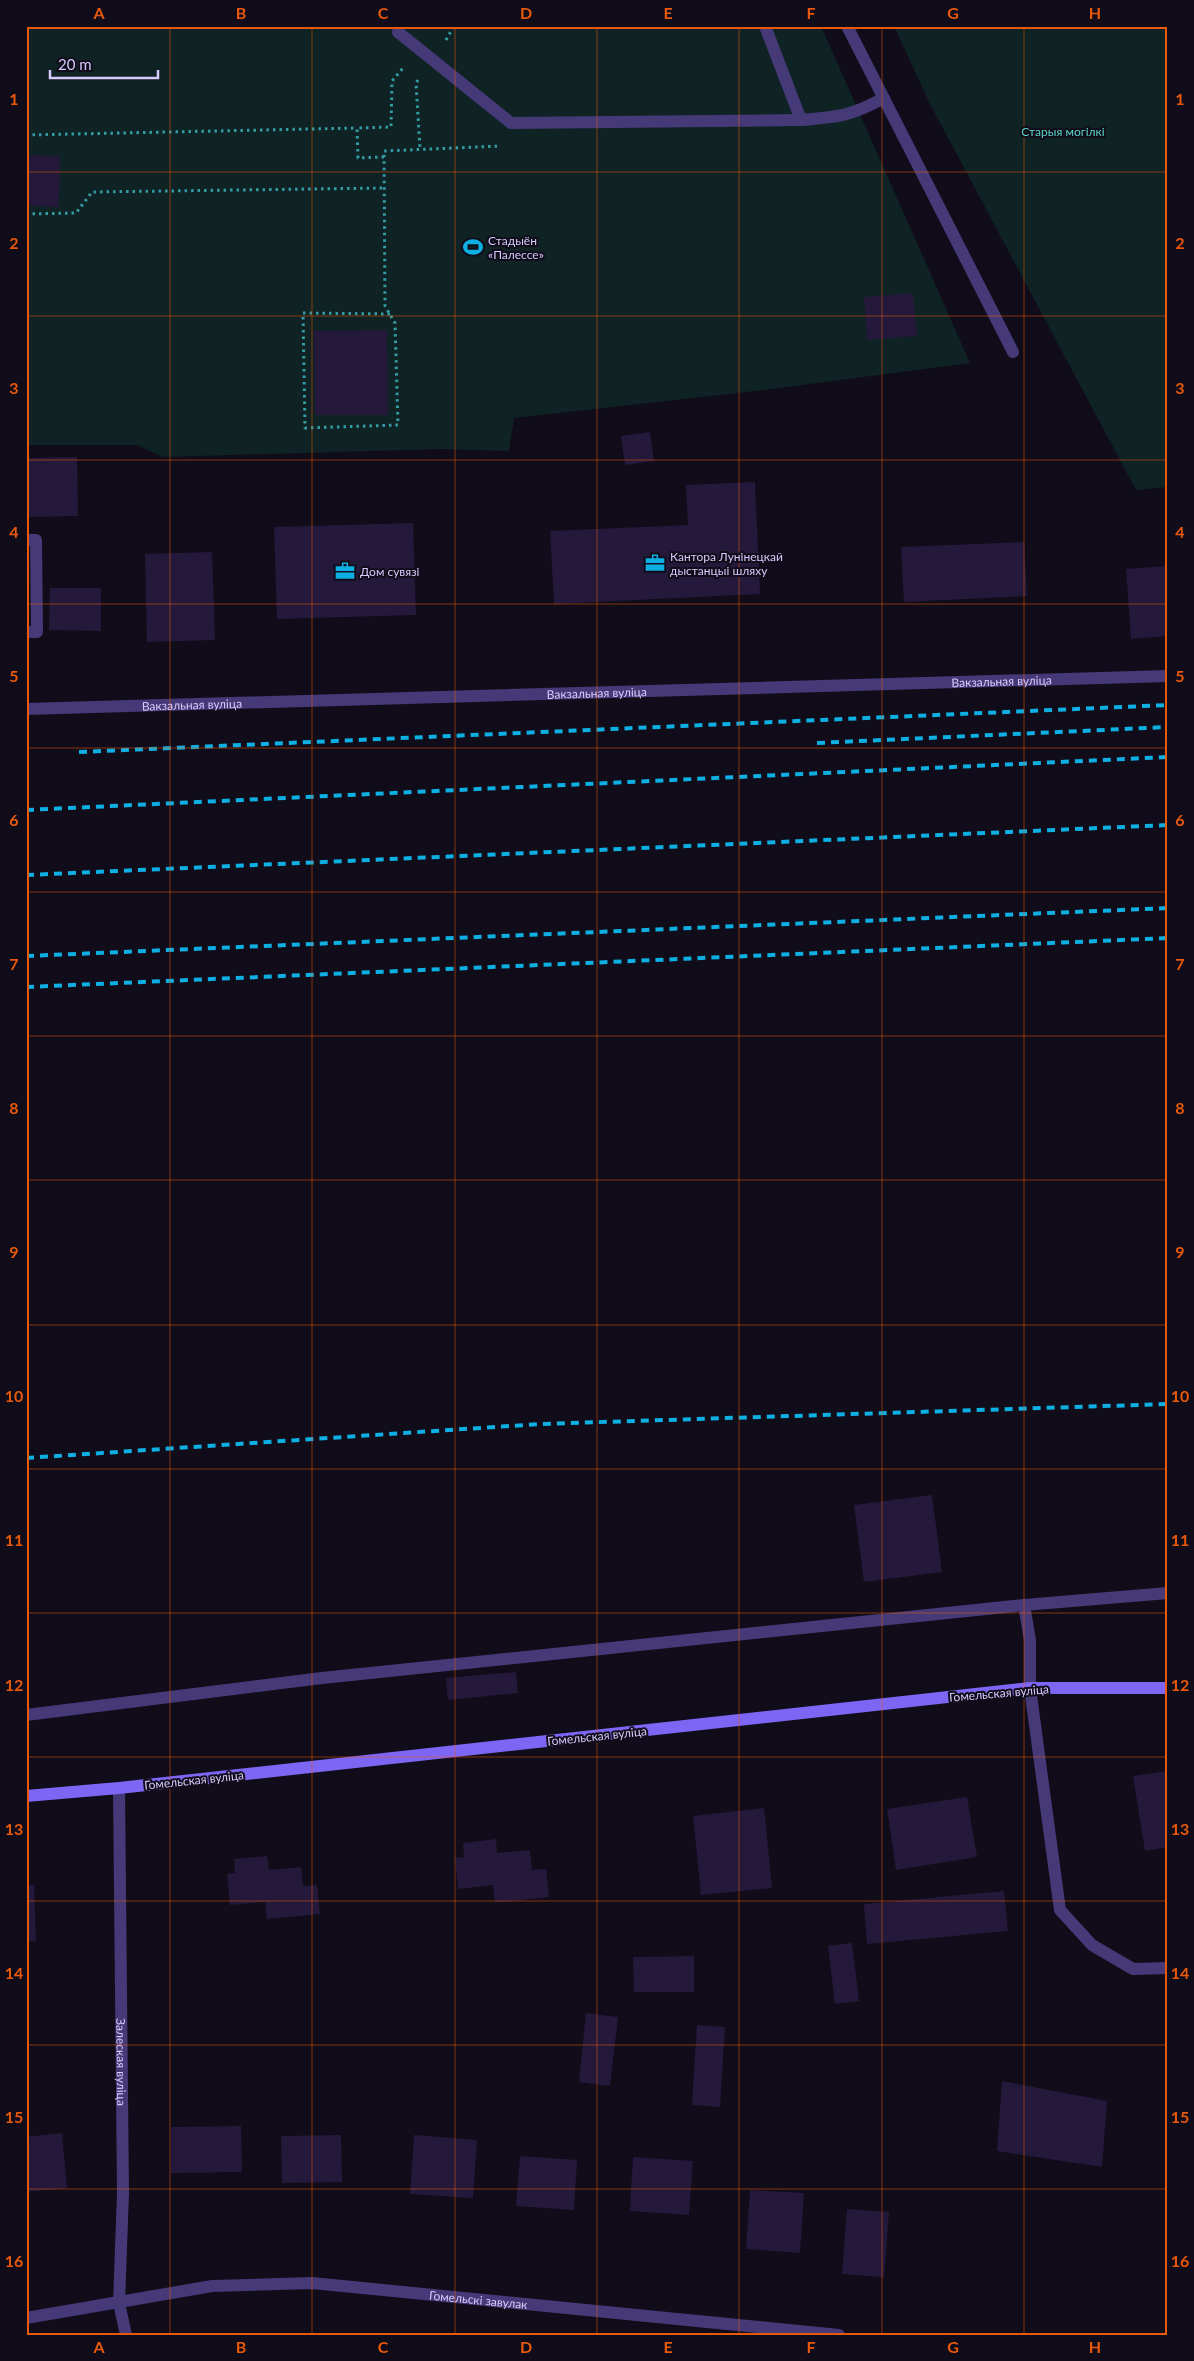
<svg xmlns="http://www.w3.org/2000/svg" width="1194" height="2361" viewBox="0 0 1194 2361" font-family="Lato,sans-serif">
<rect width="100%" height="100%" fill="#100c1a"/>
<g fill="#0f2224">
<path d="M26 26H821L970 363 764 390 514 418 509 451 441 449 163 457 137 445H26Z"/>
<path d="M894 26H1168V487L1136 490 930 104Z"/>
</g>
<g fill="#24193a">
<path d="M26 155 60 156 59 207 26 206Z"/>
<path d="M913 293 917 336 867 340 864 297Z"/>
<path d="M387 330 388 415H315L314 331Z"/>
<path d="M650 432 654 461 625 465 621 436Z"/>
<path d="M77 457 78 516 26 517V458Z"/>
<path d="M755 482 760 594 554 604 550 531 688 525 686 485Z"/>
<path d="M413 523 416 615 277 619 274 527Z"/>
<path d="M1024 542 1027 596 904 602 901 547Z"/>
<path d="M212 552 215 640 147 642 145 554Z"/>
<path d="M1168 566V636L1131 639 1126 569Z"/>
<path d="M50 588H101V631L49 630Z"/>
<path d="M932 1495 942 1572 864 1582 854 1505Z"/>
<path d="M516 1672 518 1693 448 1700 446 1678Z"/>
<path d="M1168 1771V1847L1145 1851 1133 1776Z"/>
<path d="M967 1797 977 1857 896 1870 887 1809Z"/>
<path d="M764 1808 772 1888 701 1895 693 1816Z"/>
<path d="M496 1839 497 1853 530 1850 532 1870 546 1869 549 1897 495 1903 493 1885 458 1889 455 1858 464 1857 463 1843Z"/>
<path d="M267 1856 269 1870 301 1867 303 1886 317 1885 320 1914 267 1919 265 1902 230 1905 227 1874 235 1873 234 1859Z"/>
<path d="M26 1885H34L36 1941 26 1942Z"/>
<path d="M1004 1891 1008 1931 867 1944 864 1904Z"/>
<path d="M852 1943 859 2001 835 2004 828 1946Z"/>
<path d="M694 1956V1992H634L633 1957Z"/>
<path d="M586 2013 618 2017 610 2086 579 2082Z"/>
<path d="M697 2025 725 2027 720 2107 692 2105Z"/>
<path d="M1002 2081 1107 2101 1102 2167 997 2151Z"/>
<path d="M241 2126 242 2172 171 2173V2127Z"/>
<path d="M62 2133 67 2188 26 2192V2137Z"/>
<path d="M341 2135 342 2182 282 2183 281 2136Z"/>
<path d="M414 2135 477 2140 473 2198 410 2194Z"/>
<path d="M520 2156 577 2160 574 2210 516 2206Z"/>
<path d="M633 2157 693 2161 689 2215 630 2211Z"/>
<path d="M750 2190 804 2193 800 2253 746 2249Z"/>
<path d="M847 2209 889 2212 884 2277 842 2274Z"/>
</g>
<g fill="none" stroke-linecap="round" stroke-linejoin="round">
<g stroke="#349ca5" stroke-width="3" stroke-dasharray="2.5 4" stroke-linecap="butt">
<path d="M446 40 454 26"/>
<path d="M418 80 416 83 420 149"/>
<path d="M26 135 357 128"/>
<path d="M384 157 358 158 357 128 391 127 392 81 403 68"/>
<path d="M26 214 76 213 92 192 384 188"/>
<path d="M390 314 303 313 305 428 398 425 395 323 385 306 384 151 501 146"/>
</g>
<g stroke="#453a77" stroke-width="12">
<path d="M765 26 801 120C838 117 851 116 884 98"/>
<path d="M398 32 511 123 801 120"/>
<path d="M26 540H36L37 632H26"/>
<path d="M1024 1605 1168 1593"/>
<path d="M26 1715 322 1678 1024 1605 1030 1640V1688L1060 1910 1092 1945 1133 1969 1168 1968"/>
</g>
<g stroke="#453a77" stroke-width="12">
<path d="M847 26 1013 352"/>
<path id="s1" d="M26 709 1168 676"/>
<path id="s2" d="M119 1788 123 2193 119 2303 126 2335"/>
<path id="s3" d="M26 2318 212 2286 312 2283 839 2335"/>
</g>
<path stroke="#7e66f5" stroke-width="12" d="M26 1796 119 1788 1030 1688H1168"/>
<g stroke="#0eafe2" stroke-width="4" stroke-dasharray="8 6" stroke-linecap="butt">
<path d="M817 743 1168 727"/>
<path d="M79 752 1168 705"/>
<path d="M26 810 1168 757"/>
<path d="M26 875 1168 825"/>
<path d="M26 956 1168 908"/>
<path d="M26 987 1168 938"/>
<path d="M26 1458 540 1424 1168 1404"/>
</g>
</g>
<path fill="none" stroke="#e8590c" stroke-width="1" stroke-opacity="0.55" d="M170 26V2335M312 26V2335M455 26V2335M597 26V2335M739 26V2335M882 26V2335M1024 26V2335M26 172H1168M26 316H1168M26 460H1168M26 604H1168M26 748H1168M26 892H1168M26 1036H1168M26 1180H1168M26 1325H1168M26 1469H1168M26 1613H1168M26 1757H1168M26 1901H1168M26 2045H1168M26 2189H1168"/>
<defs>
<symbol id="stadium-bare" viewBox="-9 -9 18 18"><path d="M0-5a6.5 5 0 1 0 0 10a6.5 5 0 1 0 0-10ZM-3.5-1.8h7v3.6h-7Z" fill="#0eafe2" stroke="#100c1a" stroke-width="2.5" paint-order="stroke"/></symbol>
<symbol id="office-bare" viewBox="-9 -9 18 18"><path d="M-6-3h4V-5.5h4V-3h4V5H-6ZM-1-4.5V-3h2v-1.5ZM-6 0V1H6V0Z" fill="#0eafe2" stroke="#100c1a" stroke-width="2.5" paint-order="stroke"/></symbol>
</defs>
<g fill-rule="evenodd">
<use href="#stadium-bare" x="459" y="233" width="28" height="28"/>
<use href="#office-bare" x="641" y="549" width="28" height="28"/>
<use href="#office-bare" x="331" y="557" width="28" height="28"/>
</g>
<g text-anchor="middle" dominant-baseline="central" stroke-width="4" stroke-linejoin="round" paint-order="stroke">
<g font-size="12" fill="#5bd5c8" stroke="#100c1a">
<text x="1063" y="131">Старыя могілкі</text>
</g>
<g font-size="12" fill="#d6c9fc" stroke="#100c1a" text-anchor="start">
<text x="488" y="240">Стадыён<tspan x="488" dy="14">«Палессе»</tspan></text>
<text x="670" y="556">Кантора Лунінецкай<tspan x="670" dy="14">дыстанцыі шляху</tspan></text>
<text x="360" y="571">Дом сувязі</text>
</g>
<g font-size="12" fill="#d6c9fc" stroke="#100c1a">
<text stroke="none"><textPath href="#s1" startOffset="976">Вакзальная вуліца</textPath></text>
<text stroke="none"><textPath href="#s1" startOffset="571">Вакзальная вуліца</textPath></text>
<text stroke="none"><textPath href="#s1" startOffset="166">Вакзальная вуліца</textPath></text>
<text transform="translate(999 1693) rotate(-5)">Гомельская вуліца</text>
<text transform="translate(597 1736) rotate(-6)">Гомельская вуліца</text>
<text transform="translate(194 1780) rotate(-6)">Гомельская вуліца</text>
<text stroke="none"><textPath href="#s2" startOffset="274">Залеская вуліца</textPath></text>
<text stroke="none"><textPath href="#s3" startOffset="456">Гомельскі завулак</textPath></text>
</g>
</g>
<rect width="1194" height="2361" fill="none" stroke="#100c1a" stroke-width="55"/>
<path d="M50 70v8h108v-8" fill="none" stroke="#d6c9fc" stroke-width="2.5"/>
<text x="58" y="70" font-size="15" fill="#d6c9fc" stroke="#100c1a" stroke-width="4" paint-order="stroke">20 m</text>
<rect x="28" y="28" width="1138" height="2306" fill="none" stroke="#e8590c" stroke-width="2"/>
<g font-size="16" text-anchor="middle" font-weight="bold" fill="#e8590c">
<text x="99" y="19">A</text>
<text x="241" y="19">B</text>
<text x="383" y="19">C</text>
<text x="526" y="19">D</text>
<text x="668" y="19">E</text>
<text x="811" y="19">F</text>
<text x="953" y="19">G</text>
<text x="1095" y="19">H</text>
<text x="14" y="105">1</text>
<text x="1180" y="105">1</text>
<text x="14" y="249">2</text>
<text x="1180" y="249">2</text>
<text x="14" y="394">3</text>
<text x="1180" y="394">3</text>
<text x="14" y="538">4</text>
<text x="1180" y="538">4</text>
<text x="14" y="682">5</text>
<text x="1180" y="682">5</text>
<text x="14" y="826">6</text>
<text x="1180" y="826">6</text>
<text x="14" y="970">7</text>
<text x="1180" y="970">7</text>
<text x="14" y="1114">8</text>
<text x="1180" y="1114">8</text>
<text x="14" y="1258">9</text>
<text x="1180" y="1258">9</text>
<text x="14" y="1402">10</text>
<text x="1180" y="1402">10</text>
<text x="14" y="1546">11</text>
<text x="1180" y="1546">11</text>
<text x="14" y="1691">12</text>
<text x="1180" y="1691">12</text>
<text x="14" y="1835">13</text>
<text x="1180" y="1835">13</text>
<text x="14" y="1979">14</text>
<text x="1180" y="1979">14</text>
<text x="14" y="2123">15</text>
<text x="1180" y="2123">15</text>
<text x="14" y="2267">16</text>
<text x="1180" y="2267">16</text>
<text x="99" y="2353">A</text>
<text x="241" y="2353">B</text>
<text x="383" y="2353">C</text>
<text x="526" y="2353">D</text>
<text x="668" y="2353">E</text>
<text x="811" y="2353">F</text>
<text x="953" y="2353">G</text>
<text x="1095" y="2353">H</text>
</g>
</svg>
